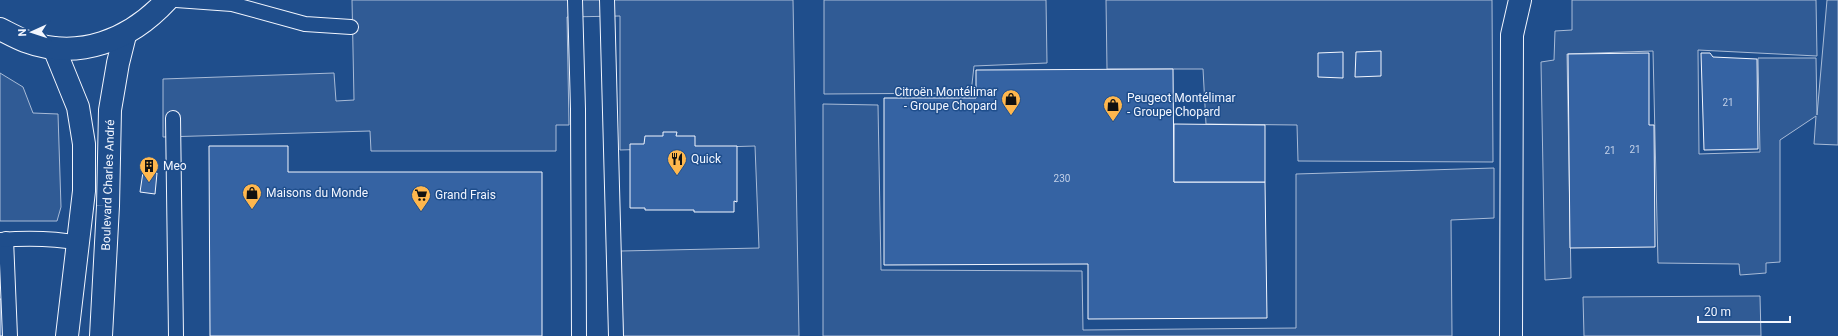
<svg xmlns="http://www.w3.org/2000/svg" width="1838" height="336" viewBox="0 0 1838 336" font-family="Roboto,sans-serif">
<rect width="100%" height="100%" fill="#1f4e8c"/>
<g fill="#305b95" stroke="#a8bbd7">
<path d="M352 0H793L799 336H623L621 251 759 248 755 146 620 150V16L567 17 569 125H556V151H371L370 131 163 137V79L334 73 336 101 354 100Z"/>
<path d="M824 0H1046L1047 63 974 66 971 93 824 94Z"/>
<path d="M1106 0H1492L1493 162 1298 161 1297 125 1206 124 1203 69H1107Z"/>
<path d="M1572 0H1816L1817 56 1698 50 1699 154 1760 152 1758 58H1816L1817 115 1827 0H1838V145L1814 144 1816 116 1780 140V262L1766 263V273L1740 275 1739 264 1658 263 1653 51 1567 54 1571 278 1545 280 1541 62 1554 60 1555 31 1572 30Z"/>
<path d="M0 73 23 87 33 113 58 114 61 207 57 221H0Z"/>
<path d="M823 104 878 105 881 270 1082 271 1083 330 1296 328V174L1494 168V218L1451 220 1452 336H823Z"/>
<path d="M1760 296 1761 336H1584L1583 297Z"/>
</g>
<g fill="#3563a3" stroke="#f2f6ff">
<path d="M1381 51V76L1355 77 1356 52Z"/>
<path d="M1343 52V78L1318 77V53Z"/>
<path d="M1649 53V125H1654L1655 247 1570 248 1568 54Z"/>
<path d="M1701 53H1710L1713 57 1757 59 1758 149 1704 150Z"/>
<path d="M1173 69 1174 182H1265L1267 318 1088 319V264L884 265V98H976V70Z"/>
<path d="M1174 124 1265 125V182H1174Z"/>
<path d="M663 132H677L676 136H695V146H737V202L734 201V212H694V210H645V208H630V144H644L645 136H663Z"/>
<path d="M209 146H288V172H542V336H210Z"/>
<path d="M143 172 157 173 155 194 140 192Z"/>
<rect x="0" y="299" width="3" height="37"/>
</g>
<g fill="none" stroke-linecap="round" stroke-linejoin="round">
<defs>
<g id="lane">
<path d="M176 0 232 4 305 24 351 27"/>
<path d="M575 0 578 109 579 336"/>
<path d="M607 0 616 336"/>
<path d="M173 118 176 336"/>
<path d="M6 239 10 336"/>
<path d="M0 240C27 238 52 238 79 243"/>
</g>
<g id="street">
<path d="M54 48 78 107 84 144V191L67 336"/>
<path d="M101 336 108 206 110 110 118 63 125 35"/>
<path d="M1511 336 1512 35 1520 0"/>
</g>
<path id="primary" d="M0 29C8 33 17 38 25 41 79 61 130 40 167 0"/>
</defs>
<use href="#lane" stroke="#f2f6ff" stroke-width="16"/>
<use href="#street" stroke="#f2f6ff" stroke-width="24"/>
<use href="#primary" stroke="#f2f6ff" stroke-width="24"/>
<use href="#lane" stroke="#1f4e8c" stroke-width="14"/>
<use href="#street" stroke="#1f4e8c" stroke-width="22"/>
<use href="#primary" stroke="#1f4e8c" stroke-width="22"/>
</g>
<defs>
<symbol id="shop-pin" viewBox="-11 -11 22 30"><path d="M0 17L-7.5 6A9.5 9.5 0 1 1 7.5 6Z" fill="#ffb74d" stroke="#1f4e8c"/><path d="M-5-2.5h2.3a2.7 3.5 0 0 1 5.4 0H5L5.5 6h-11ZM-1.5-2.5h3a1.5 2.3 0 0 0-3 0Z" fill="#111"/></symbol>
<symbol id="restaurant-pin" viewBox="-11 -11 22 30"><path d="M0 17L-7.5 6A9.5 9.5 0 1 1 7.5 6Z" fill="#ffb74d" stroke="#1f4e8c"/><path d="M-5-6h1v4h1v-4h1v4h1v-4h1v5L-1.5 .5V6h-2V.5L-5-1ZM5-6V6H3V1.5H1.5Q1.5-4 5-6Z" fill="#111"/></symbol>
<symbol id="building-pin" viewBox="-11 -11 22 30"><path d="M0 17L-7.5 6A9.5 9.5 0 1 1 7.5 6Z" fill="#ffb74d" stroke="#1f4e8c"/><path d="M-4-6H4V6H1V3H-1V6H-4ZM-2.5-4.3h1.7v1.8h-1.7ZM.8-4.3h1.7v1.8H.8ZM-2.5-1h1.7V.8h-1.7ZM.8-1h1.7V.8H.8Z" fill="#111"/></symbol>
<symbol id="supermarket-pin" viewBox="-11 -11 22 30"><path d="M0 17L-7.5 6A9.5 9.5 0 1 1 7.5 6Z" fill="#ffb74d" stroke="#1f4e8c"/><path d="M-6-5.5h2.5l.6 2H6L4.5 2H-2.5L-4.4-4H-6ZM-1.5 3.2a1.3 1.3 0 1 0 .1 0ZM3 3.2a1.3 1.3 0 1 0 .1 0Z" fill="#111"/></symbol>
</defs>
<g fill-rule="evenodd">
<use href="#shop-pin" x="1000" y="88" width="22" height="30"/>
<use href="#shop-pin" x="1102" y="94" width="22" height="30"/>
<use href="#restaurant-pin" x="666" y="148" width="22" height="30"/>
<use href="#building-pin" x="138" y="155" width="22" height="30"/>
<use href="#shop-pin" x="241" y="182" width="22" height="30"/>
<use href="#supermarket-pin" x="410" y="184" width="22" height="30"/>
</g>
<g text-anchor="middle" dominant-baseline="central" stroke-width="3" stroke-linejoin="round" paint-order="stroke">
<g font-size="10" fill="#c3d1e8">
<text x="1728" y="102">21</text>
<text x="1635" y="149">21</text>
<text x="1610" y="150">21</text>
<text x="1062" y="178">230</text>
</g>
<g font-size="12" fill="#f2f6ff" stroke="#1f4e8c" text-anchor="start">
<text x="997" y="92" text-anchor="end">Citroën Montélimar<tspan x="997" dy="14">- Groupe Chopard</tspan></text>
<text x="1127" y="98">Peugeot Montélimar<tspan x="1127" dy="14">- Groupe Chopard</tspan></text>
<text x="691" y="159">Quick</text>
<text x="163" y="166">Meo</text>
<text x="266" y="193">Maisons du Monde</text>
<text x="435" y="195">Grand Frais</text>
</g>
<g font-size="12" fill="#f2f6ff" stroke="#1f4e8c">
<text transform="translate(108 185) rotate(-88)">Boulevard Charles André</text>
</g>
</g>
<g transform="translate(32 32) rotate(267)" stroke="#1f4e8c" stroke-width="3" paint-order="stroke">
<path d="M0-3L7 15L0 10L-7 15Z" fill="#f2f6ff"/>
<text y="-6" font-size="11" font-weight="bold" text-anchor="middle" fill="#f2f6ff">N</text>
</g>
<path d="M1698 316v6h92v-6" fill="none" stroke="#f2f6ff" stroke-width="2"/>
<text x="1704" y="316" font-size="12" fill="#f2f6ff" stroke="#1f4e8c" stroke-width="3" paint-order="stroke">20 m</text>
</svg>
